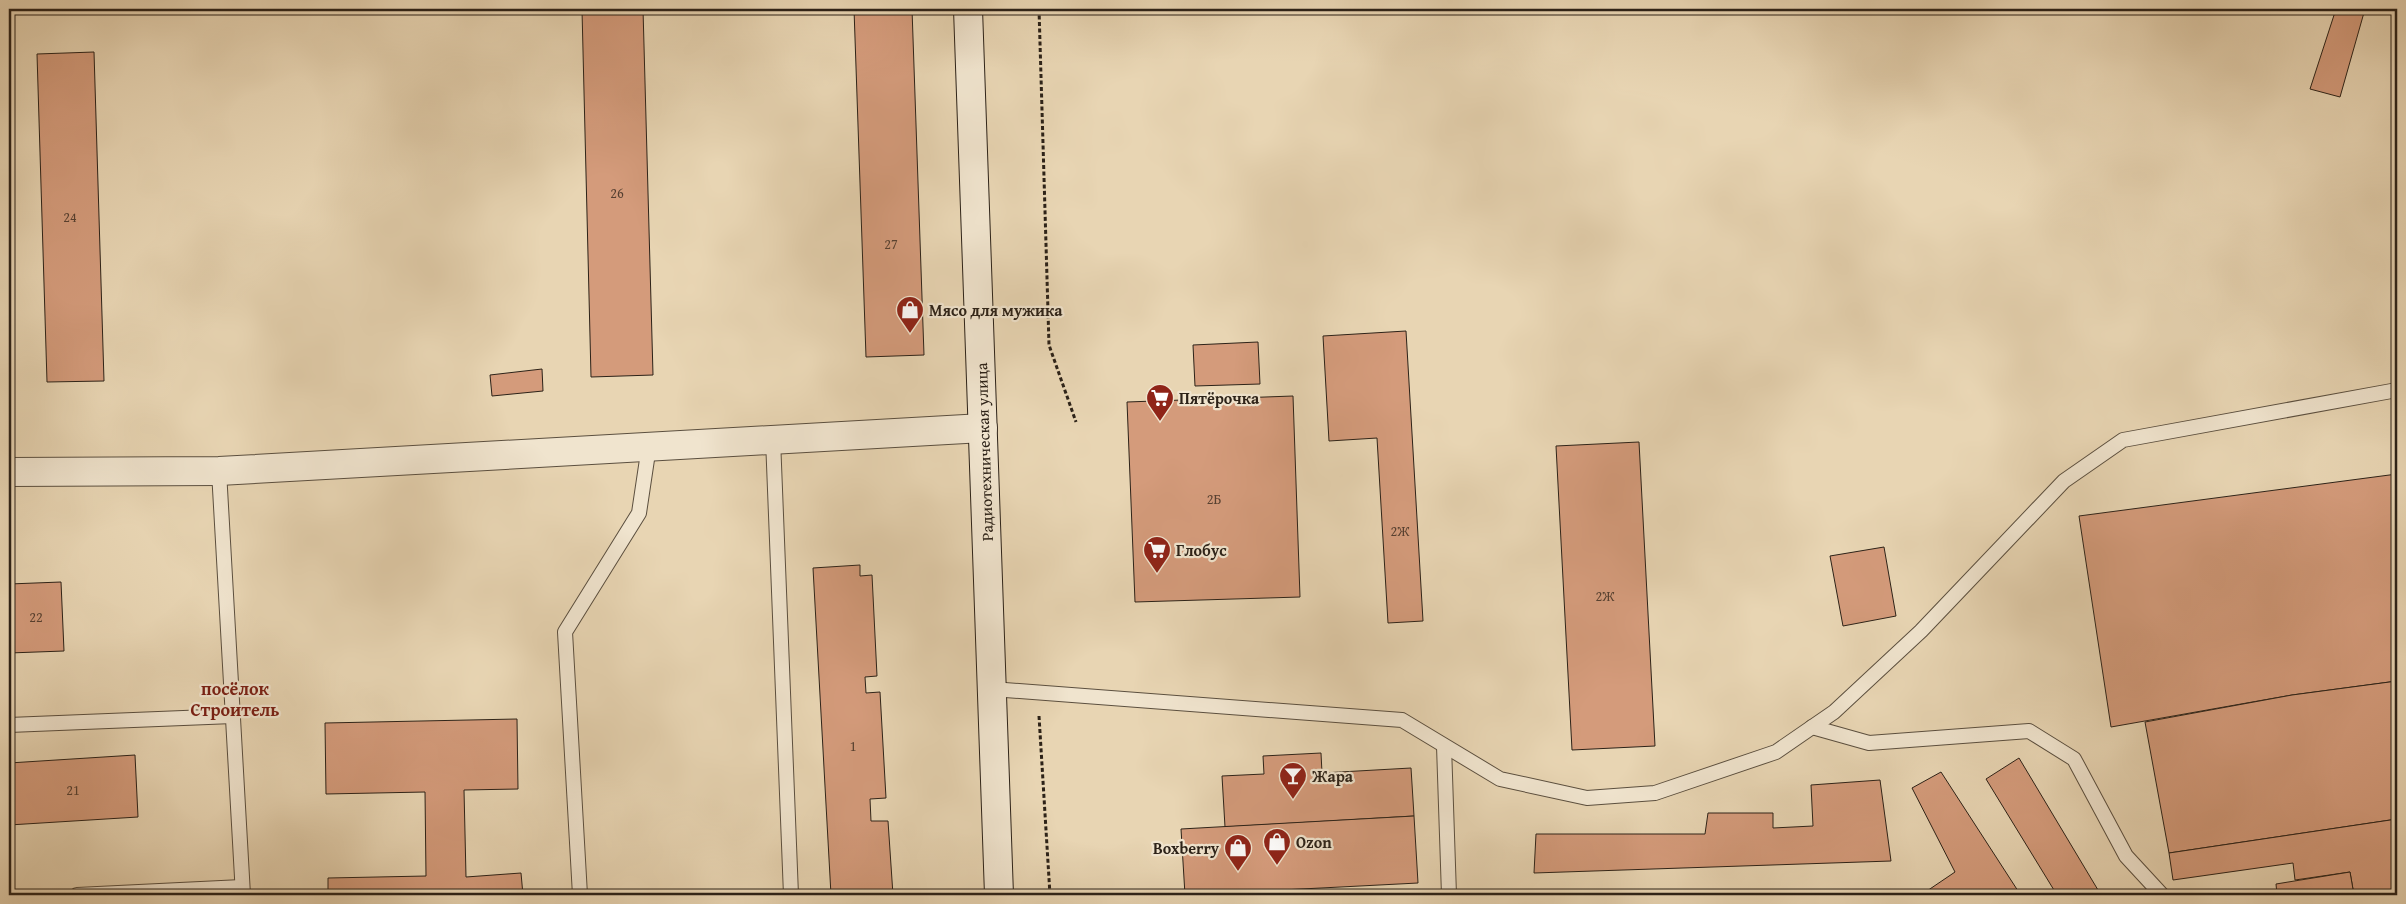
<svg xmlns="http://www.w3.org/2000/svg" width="2406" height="904" viewBox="0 0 2406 904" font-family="'Gentium Book Plus',serif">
<rect width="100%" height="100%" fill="#e8d5b3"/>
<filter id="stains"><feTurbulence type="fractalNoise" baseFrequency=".004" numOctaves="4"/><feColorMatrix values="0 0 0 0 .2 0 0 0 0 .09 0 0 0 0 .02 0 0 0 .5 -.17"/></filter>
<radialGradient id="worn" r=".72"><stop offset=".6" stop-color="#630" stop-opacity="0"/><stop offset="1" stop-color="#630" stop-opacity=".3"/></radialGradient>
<g fill="#d49b7b" stroke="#2c2218">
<path d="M643 9 653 375 591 377 582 10Z"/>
<path d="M854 9H912L924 355 866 357Z"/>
<path d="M2336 9H2365L2340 97 2310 89Z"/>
<path d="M94 52 104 381 47 382 37 54Z"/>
<path d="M1406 331 1423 621 1388 623 1377 438 1329 441 1323 336Z"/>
<path d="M1258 342 1260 384 1195 386 1193 345Z"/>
<path d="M542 369 543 391 492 396 490 375Z"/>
<path d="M1293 396 1300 597 1135 602 1127 402Z"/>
<path d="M1639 442 1655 746 1572 750 1556 446Z"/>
<path d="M2397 474V681L2292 695 2111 727 2079 516Z"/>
<path d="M1884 547 1896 616 1843 626 1830 556Z"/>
<path d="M860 565V576L872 575 877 676 865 677 866 693 880 692 886 798 870 799 871 821H888L893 895H831L813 568Z"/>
<path d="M61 582 64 651 9 653V584Z"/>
<path d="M2397 681V819L2169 853 2145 722 2292 695Z"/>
<path d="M517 719 518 789 464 790 466 877 521 873 523 895H328V878L426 876 425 792 326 794 325 723Z"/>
<path d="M1321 753 1322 773 1411 768 1414 816 1225 827 1222 776 1264 774 1263 756Z"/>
<path d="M135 755 138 817 9 825V763Z"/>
<path d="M2019 758 2101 895H2057L1986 779Z"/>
<path d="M1941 772 2020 894 2018 895H1921L1955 872 1912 788Z"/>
<path d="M1880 780 1891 861 1534 873 1536 834H1705L1708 813H1773V828L1813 826 1811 785Z"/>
<path d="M1414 816 1418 883 1185 895 1181 829Z"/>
<path d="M2397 819V895H2354L2350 872 2295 880 2293 863 2173 880 2169 853Z"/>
<path d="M2350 872 2354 895H2277L2276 884Z"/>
</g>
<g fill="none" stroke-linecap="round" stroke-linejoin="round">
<defs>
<g id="lane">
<path d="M773 439 791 895"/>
<path d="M219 471 243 895"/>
<path d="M992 689 1402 720 1500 779 1587 798 1655 793 1776 752 1834 712 1921 631 2064 481 2123 440 2397 390"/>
<path d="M9 725 233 716"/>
<path d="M1812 727 1869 743 2029 731 2074 759 2126 856 2162 895"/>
<path d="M1444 746 1449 895"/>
<path d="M77 895 242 887"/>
<path d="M580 895 565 632 639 513 649 446"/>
</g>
<path id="street" d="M9 472 219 471 983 428"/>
<path id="secondary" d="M968 9 999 895"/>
</defs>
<use href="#lane" stroke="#5b4f3f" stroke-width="16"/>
<use href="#street" stroke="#5b4f3f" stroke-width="30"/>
<use href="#secondary" stroke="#2c2218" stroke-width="30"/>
<g stroke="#2c2218" stroke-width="3" stroke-dasharray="4 2.5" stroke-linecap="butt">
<path d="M1039 9 1049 345 1076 422"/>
<path d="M1039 716 1050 895"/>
</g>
<use href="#lane" stroke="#f0e4ce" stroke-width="14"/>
<use href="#street" stroke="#f0e4ce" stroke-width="28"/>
<use href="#secondary" stroke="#f0e4ce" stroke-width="28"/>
</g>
<defs>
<symbol id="shop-pin" viewBox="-11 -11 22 30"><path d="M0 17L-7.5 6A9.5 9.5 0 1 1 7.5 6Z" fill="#8f2418" stroke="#f0e4ce"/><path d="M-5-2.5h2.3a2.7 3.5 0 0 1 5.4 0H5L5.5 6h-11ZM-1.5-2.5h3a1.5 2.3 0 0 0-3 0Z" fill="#fff"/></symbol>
<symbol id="supermarket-pin" viewBox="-11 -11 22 30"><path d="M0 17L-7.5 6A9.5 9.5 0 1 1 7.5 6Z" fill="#8f2418" stroke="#f0e4ce"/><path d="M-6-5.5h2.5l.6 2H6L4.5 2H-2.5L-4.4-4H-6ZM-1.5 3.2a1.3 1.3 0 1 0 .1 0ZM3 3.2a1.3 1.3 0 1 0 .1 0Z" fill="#fff"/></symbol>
<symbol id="bar-pin" viewBox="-11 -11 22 30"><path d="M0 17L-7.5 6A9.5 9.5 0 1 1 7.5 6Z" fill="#8f2418" stroke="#f0e4ce"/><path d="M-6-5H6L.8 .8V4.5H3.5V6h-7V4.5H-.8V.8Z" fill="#fff"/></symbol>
</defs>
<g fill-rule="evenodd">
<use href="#shop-pin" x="894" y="294" width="32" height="43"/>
<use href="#supermarket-pin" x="1144" y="382" width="32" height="43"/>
<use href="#supermarket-pin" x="1141" y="534" width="32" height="43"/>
<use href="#bar-pin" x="1277" y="760" width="32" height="43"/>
<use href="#shop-pin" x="1261" y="826" width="32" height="43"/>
<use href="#shop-pin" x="1222" y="832" width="32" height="43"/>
</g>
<g text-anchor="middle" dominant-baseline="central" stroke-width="4.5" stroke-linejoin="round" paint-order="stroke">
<g font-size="14" fill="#564031">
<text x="617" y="193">26</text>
<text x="70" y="217">24</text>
<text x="891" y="244">27</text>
<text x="1214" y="499">2Б</text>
<text x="1400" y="531">2Ж</text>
<text x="1605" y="596">2Ж</text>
<text x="36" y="617">22</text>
<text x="853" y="746">1</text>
<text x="73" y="790">21</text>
</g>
<g font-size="16" font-weight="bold" fill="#2c2218" stroke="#f0e4ce" text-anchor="start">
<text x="929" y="310">Мясо для мужика</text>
<text x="1179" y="398">Пятёрочка</text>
<text x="1176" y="550">Глобус</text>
<text x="1312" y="776">Жара</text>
<text x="1296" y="842">Ozon</text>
<text x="1219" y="848" text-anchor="end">Boxberry</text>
</g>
<g font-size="16" fill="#2c2218" stroke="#f0e4ce">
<text transform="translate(984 452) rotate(-92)">Радиотехническая улица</text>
</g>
<g font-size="18" font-weight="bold" fill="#7a1f14" stroke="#f0e4ce">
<text x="235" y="688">посёлок<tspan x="235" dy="21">Строитель</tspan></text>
</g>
</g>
<rect width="2406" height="904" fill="none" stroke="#e8d5b3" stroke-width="30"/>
<rect x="10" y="10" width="2386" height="884" fill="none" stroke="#2c2218" stroke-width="2.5"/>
<rect x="15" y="15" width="2376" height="874" fill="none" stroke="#2c2218"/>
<rect width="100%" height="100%" filter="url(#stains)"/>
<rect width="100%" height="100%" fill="url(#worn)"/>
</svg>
